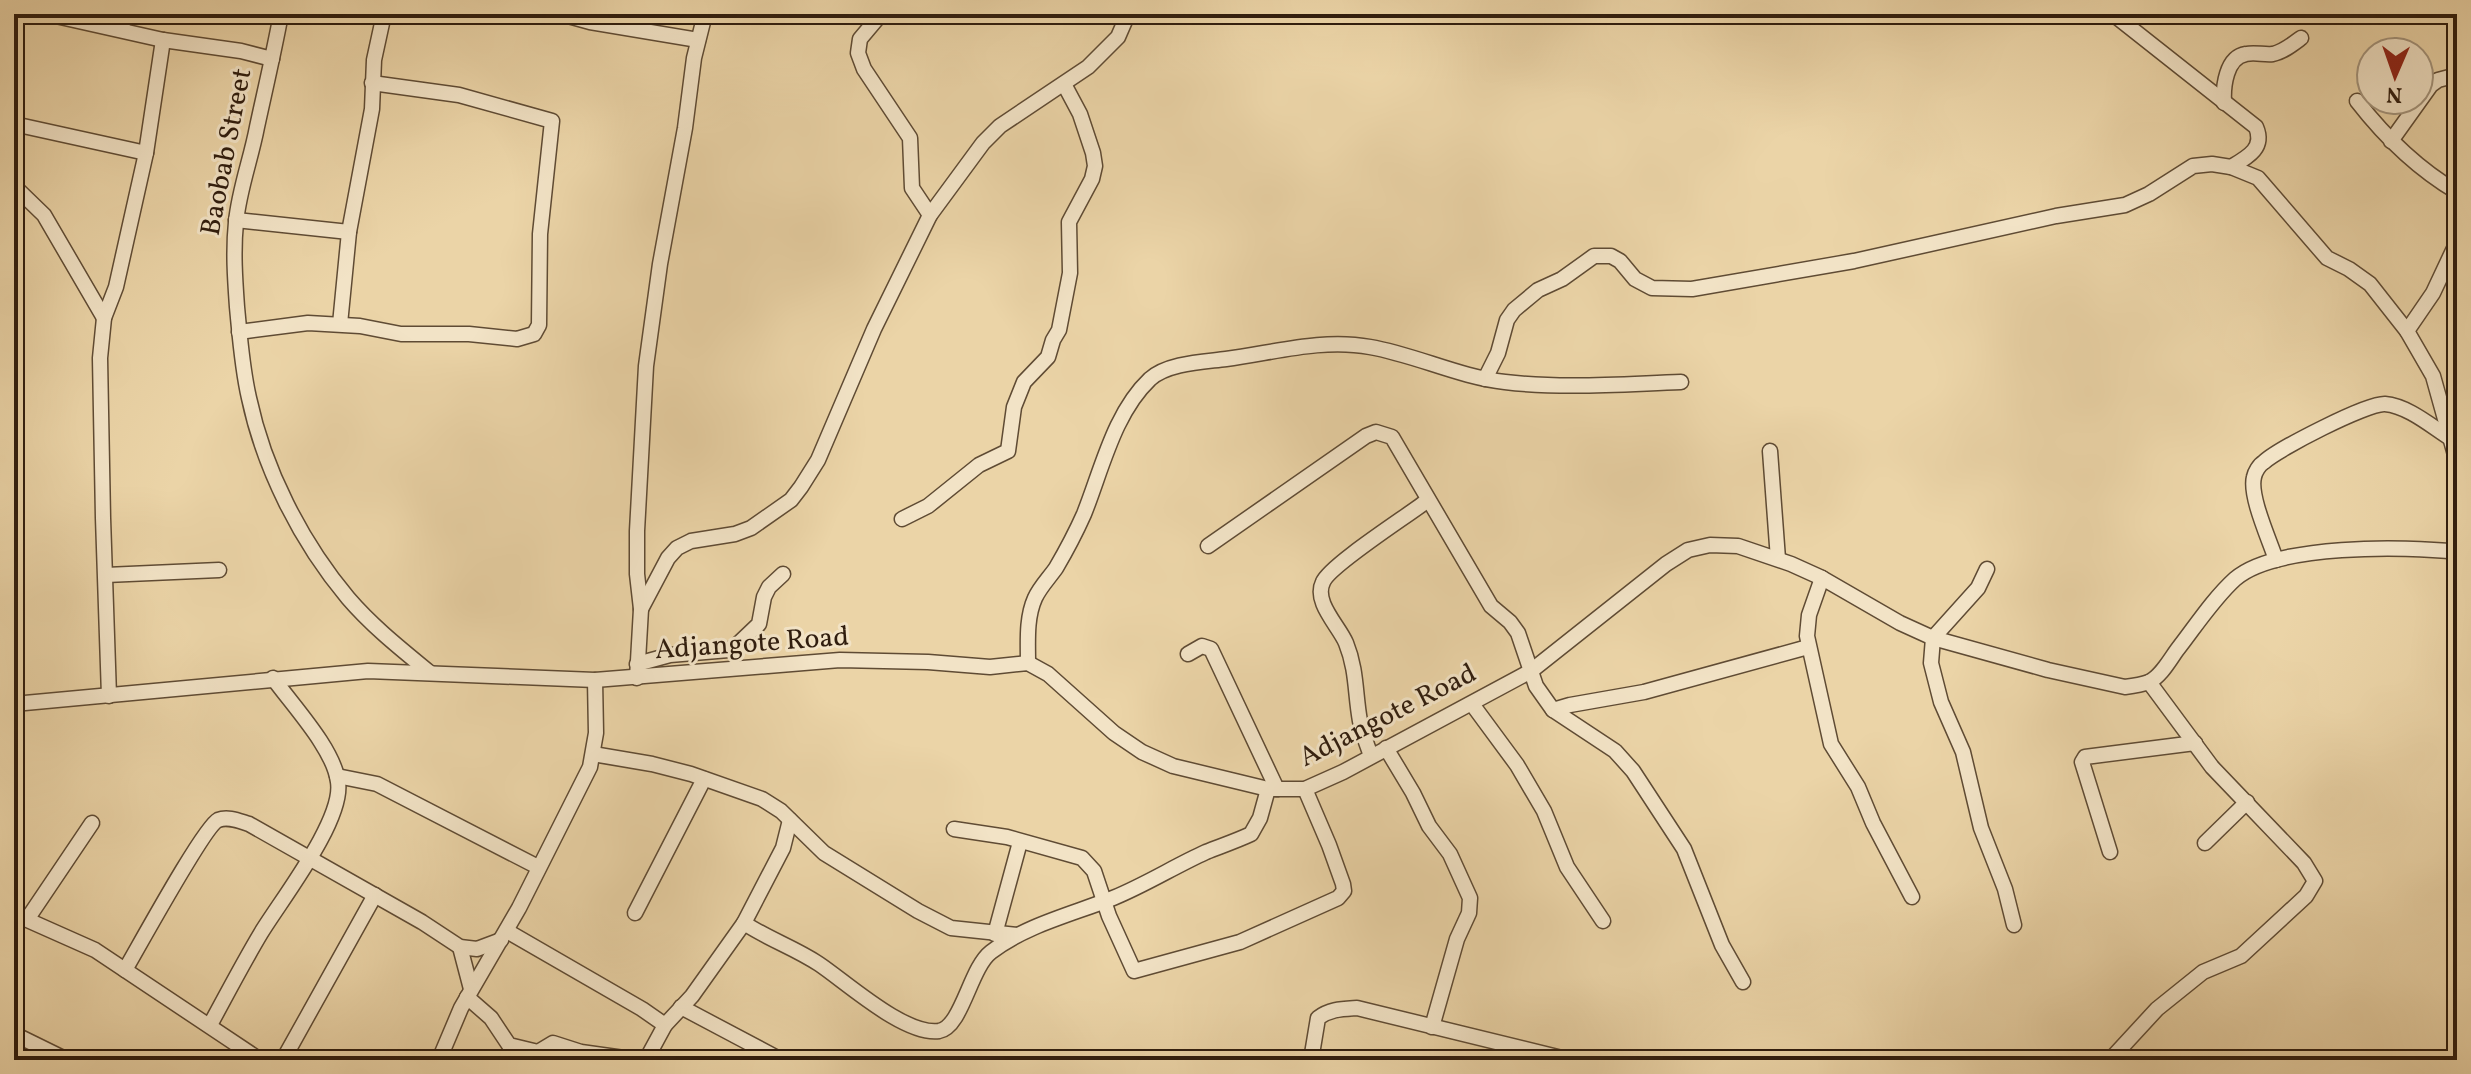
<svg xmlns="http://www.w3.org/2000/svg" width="2471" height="1074" viewBox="0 0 2471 1074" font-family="Vollkorn,serif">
<rect width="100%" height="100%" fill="#ebd4a7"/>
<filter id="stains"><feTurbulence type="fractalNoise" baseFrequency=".0025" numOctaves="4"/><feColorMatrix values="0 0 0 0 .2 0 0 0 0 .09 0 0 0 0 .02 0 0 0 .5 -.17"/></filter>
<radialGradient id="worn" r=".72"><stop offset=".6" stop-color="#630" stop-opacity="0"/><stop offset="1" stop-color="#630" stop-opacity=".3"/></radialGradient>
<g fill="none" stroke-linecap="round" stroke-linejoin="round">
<defs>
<g id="minor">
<path d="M47 14 163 40 241 51 272 59"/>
<path d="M281 14C274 52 265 90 257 127 251 159 239 190 236 222 233 251 235 279 237 307 240 338 242 368 249 398 264 469 301 542 348 598 372 626 401 649 429 672"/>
<path d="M561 14 590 22 698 40"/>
<path d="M881 14 860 39 858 53 864 69 910 138 912 188 930 215"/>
<path d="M2113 14 2256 127C2265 148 2248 157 2231 167"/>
<path d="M122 30 124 14"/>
<path d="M2357 101C2385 137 2418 169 2457 192"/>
<path d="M2224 103C2223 87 2226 57 2246 54 2255 52 2264 55 2273 54 2283 52 2293 44 2301 38"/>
<path d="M14 124 146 153"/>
<path d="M2391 141 2431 85 2438 80 2457 75"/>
<path d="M14 186 44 215 104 318"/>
<path d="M236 220 349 232"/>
<path d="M340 324 349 232 372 109 374 60 384 14"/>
<path d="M2407 331 2433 293 2457 242"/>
<path d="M239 332 308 323 360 326 401 334H469L517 339 534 334 539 325 540 234 552 121 459 95 372 83"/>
<path d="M1485 379 1498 353 1507 320 1514 310 1538 290 1562 279 1594 256H1611L1620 261 1635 279 1652 288 1692 289 1854 261 2056 216 2125 205 2149 194 2193 166 2212 164 2231 167 2258 178 2327 258 2349 269 2370 284 2407 331 2433 376 2457 462"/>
<path d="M1770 451 1778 559"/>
<path d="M902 519 928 506 979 465 1008 451 1014 407 1024 382 1048 357 1053 340 1059 330 1070 273 1069 222 1092 179 1095 166 1093 153 1080 114 1064 84"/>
<path d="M1208 546 1366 436 1376 432 1392 437 1491 606 1510 622 1518 633 1536 686 1553 710 1615 751 1633 771 1684 849 1722 945 1743 982"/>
<path d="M2276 560C2270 541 2249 496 2254 477 2255 472 2259 465 2264 462 2278 449 2367 403 2385 404 2408 406 2431 426 2450 438"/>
<path d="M1987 569 1978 588 1933 638 1931 663 1941 702 1963 752 1981 828 2005 889 2014 925"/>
<path d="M106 575 219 570"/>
<path d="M1822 578 1809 615 1807 636 1831 744 1858 787 1873 823 1912 897"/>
<path d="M641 609 668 558 677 548 691 541 735 534 751 528 791 500 801 487 818 460 874 329 930 215 983 143 1000 126 1088 67 1118 37 1128 14"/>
<path d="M1188 654 1202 646 1211 649 1277 789"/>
<path d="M1028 663C1028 642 1026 618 1035 598 1040 587 1049 578 1056 568 1066 551 1076 532 1084 514 1102 469 1114 413 1150 379 1168 363 1203 362 1226 359 1273 353 1322 338 1370 347 1416 355 1459 377 1505 382 1563 389 1623 384 1681 382"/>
<path d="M637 664 670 655 729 650 737 645 759 624 764 597 769 587 783 574"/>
<path d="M637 678 641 609 637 574V531L646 366 660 264 685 128 694 58 705 14"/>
<path d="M109 696 103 518 100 358 104 318 116 287 146 153 163 40"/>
<path d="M14 704 368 671 595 680 840 660 928 662 990 667 1028 663 1048 674 1114 733 1142 752 1173 766 1268 789H1305L1343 772 1531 671 1666 564 1688 550 1710 545 1738 546 1791 564 1822 578 1900 623 1933 638 2048 670 2125 687C2133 686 2141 685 2149 682 2161 676 2169 661 2177 650 2195 627 2213 599 2235 579 2275 544 2405 546 2457 552"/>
<path d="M1472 704 1517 765 1544 811 1567 867 1603 921"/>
<path d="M1553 710 1570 705 1644 692 1808 647"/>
<path d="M1386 748 1413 793 1429 826 1450 854 1470 898 1469 913 1457 939 1432 1027"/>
<path d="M593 754 652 764 691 774 762 799 781 811 824 853 918 911 951 928 1017 935"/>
<path d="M1371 756C1367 744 1362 733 1360 721 1355 694 1357 670 1346 643 1339 626 1313 602 1323 582 1330 565 1409 515 1428 500"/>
<path d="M337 776 377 784 538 867"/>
<path d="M954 829 1007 837 1082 858 1094 871 1109 916 1134 971 1240 942 1338 898 1344 891 1343 884 1329 845 1305 789"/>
<path d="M2205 843 2247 802"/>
<path d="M2110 852 2082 762 2085 757 2195 743"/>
<path d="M635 913 704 779"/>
<path d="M14 914 95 950 260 1060"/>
<path d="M28 918 92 823"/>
<path d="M744 923C768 939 795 948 819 964 846 982 905 1036 939 1031 962 1027 970 968 991 952 1026 925 1073 914 1113 898 1145 885 1175 866 1206 852 1221 846 1236 841 1251 834L1260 818 1268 789"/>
<path d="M507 931 642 1009 665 1025"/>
<path d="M995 934 1020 842"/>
<path d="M460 947 471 989"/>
<path d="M125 970C138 948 204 827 218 820 228 816 239 821 249 824L422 922 460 947 477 949 501 940"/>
<path d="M467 997 491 1018 509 1045 538 1052 553 1043 581 1052 638 1060"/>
<path d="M681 1007 781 1060"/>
<path d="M210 1025C227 994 243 963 261 933 281 900 344 820 338 782 334 749 293 706 273 678"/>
<path d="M14 1034 67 1060"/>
<path d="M283 1060 375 895"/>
<path d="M439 1060 461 1008 519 908 590 767 596 733 595 680"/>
<path d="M646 1060 665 1025 692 996 744 923 783 848 790 820"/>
<path d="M1311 1060 1318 1018C1330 1009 1342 1009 1357 1008L1570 1060"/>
<path d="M2110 1060 2157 1009 2203 972 2241 956 2306 896 2315 881 2304 863 2212 767 2149 682"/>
</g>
</defs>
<use href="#minor" stroke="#5f4b34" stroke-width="17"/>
<use href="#minor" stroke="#f2e3c6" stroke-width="14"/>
</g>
<g text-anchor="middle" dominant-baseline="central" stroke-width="6" stroke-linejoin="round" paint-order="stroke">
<g font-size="28" fill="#301d0e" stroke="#f2e3c6">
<text transform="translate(227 152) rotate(-79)">Baobab Street</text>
<text transform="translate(752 644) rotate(-4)">Adjangote Road</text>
<text transform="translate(1388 716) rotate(-27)">Adjangote Road</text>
</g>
</g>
<rect width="2471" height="1074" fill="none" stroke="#ebd4a7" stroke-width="48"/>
<rect x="16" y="16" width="2439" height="1042" fill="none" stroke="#301d0e" stroke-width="4"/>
<rect x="24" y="24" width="2423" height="1026" fill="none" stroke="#301d0e" stroke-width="2"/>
<g transform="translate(2395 76) rotate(182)"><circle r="38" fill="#f2e3c6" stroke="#a4947c" stroke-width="2"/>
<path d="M0-6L14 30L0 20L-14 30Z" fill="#8f2418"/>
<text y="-12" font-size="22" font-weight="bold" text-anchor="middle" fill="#301d0e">N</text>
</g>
<rect width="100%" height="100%" filter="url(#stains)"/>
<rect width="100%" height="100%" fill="url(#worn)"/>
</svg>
